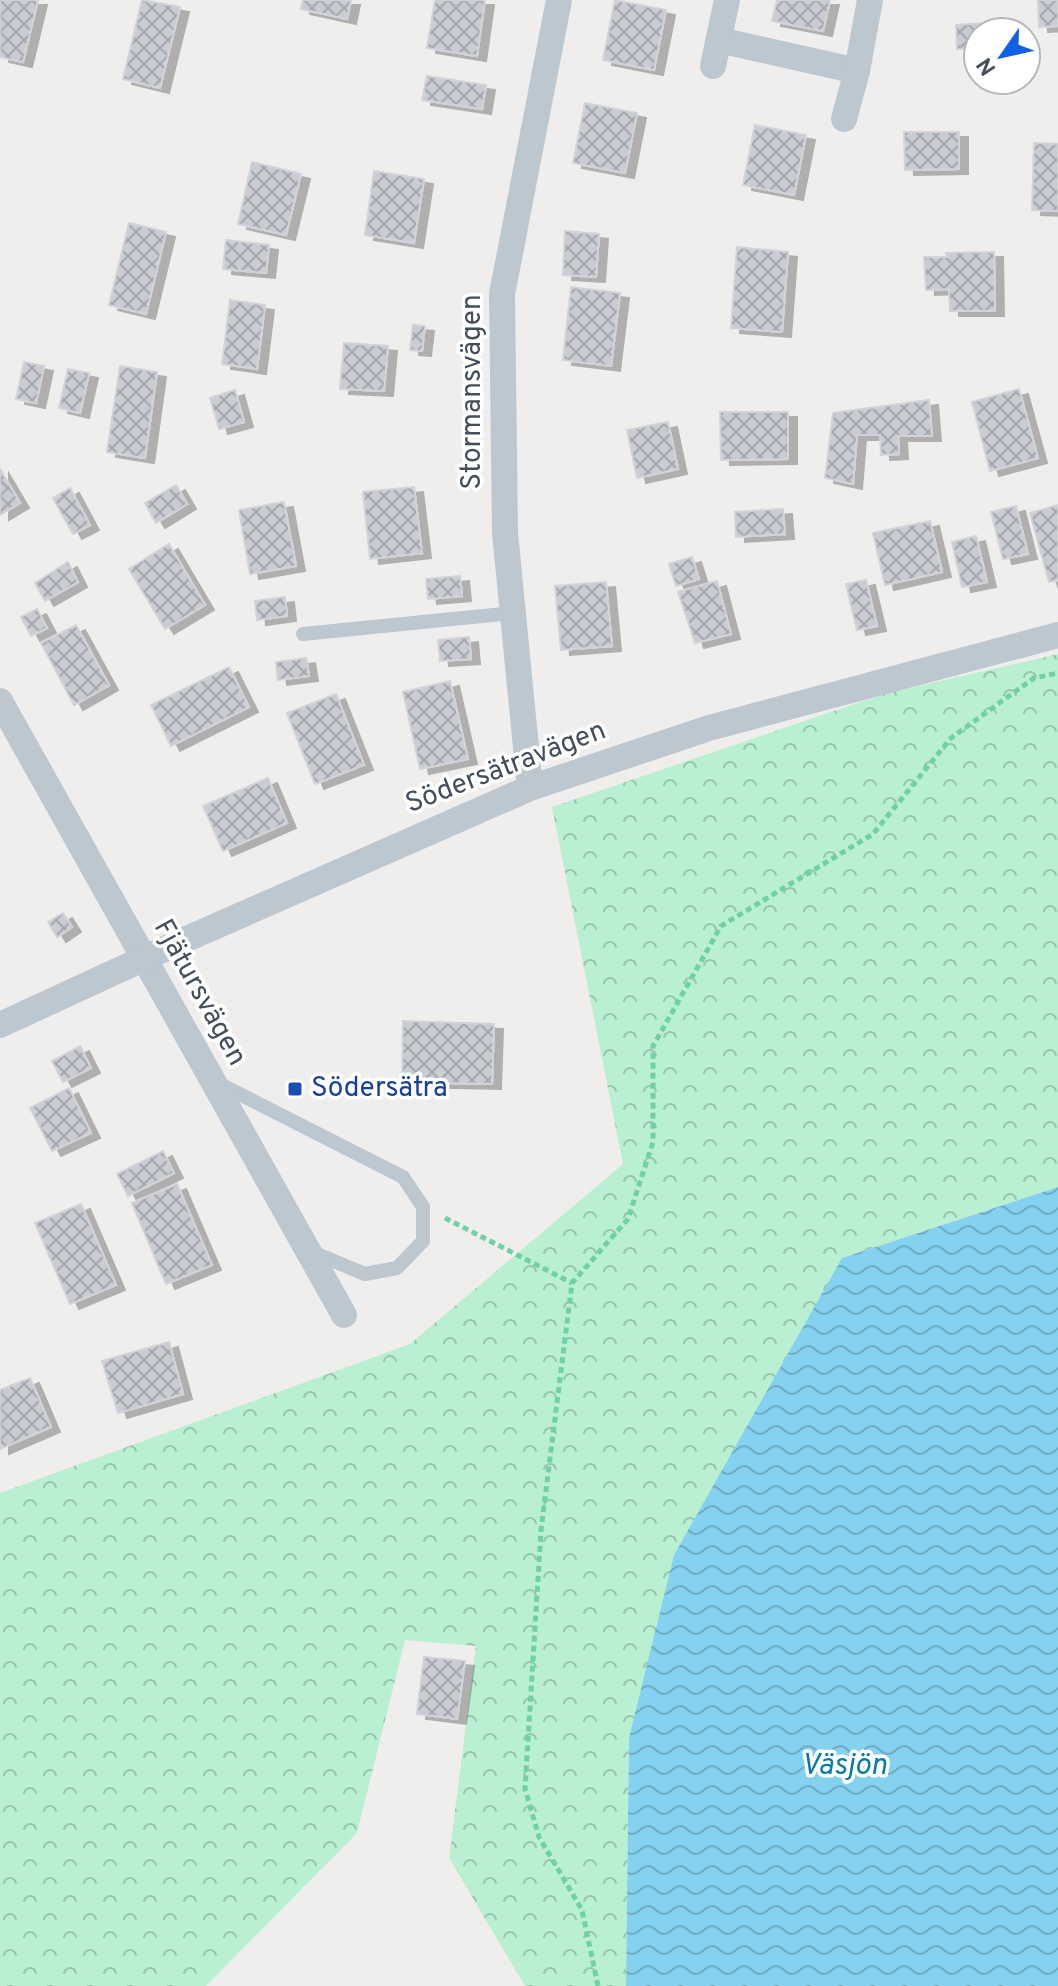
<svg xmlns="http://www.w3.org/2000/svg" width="1058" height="1986" viewBox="0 0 1058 1986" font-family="Overpass,sans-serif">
<defs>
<pattern id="forest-crowns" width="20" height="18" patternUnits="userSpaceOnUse" patternTransform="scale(2)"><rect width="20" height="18" fill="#b9f0d2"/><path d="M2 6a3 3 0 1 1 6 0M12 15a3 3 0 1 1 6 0" fill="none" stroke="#98c5ae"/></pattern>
<pattern id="water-waves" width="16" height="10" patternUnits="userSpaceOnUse" patternTransform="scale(2)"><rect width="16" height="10" fill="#84d2ef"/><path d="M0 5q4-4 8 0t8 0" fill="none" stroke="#6eadc5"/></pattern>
<pattern id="building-cross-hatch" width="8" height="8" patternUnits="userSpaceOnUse" patternTransform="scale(2)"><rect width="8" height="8" fill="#caccd3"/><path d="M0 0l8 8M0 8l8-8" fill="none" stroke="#a6a8ae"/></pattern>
<filter id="shadow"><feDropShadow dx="9" dy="5" stdDeviation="0" flood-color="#0004"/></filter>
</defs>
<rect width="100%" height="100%" fill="#f0eded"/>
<path fill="url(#forest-crowns)" d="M1058 654V1187L842 1258 629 1738 626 1986H525L449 1858 476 1646 405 1640 357 1833 206 1986H0V1493L410 1344 623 1164 552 807 884 694Z"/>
<path fill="url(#water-waves)" d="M1058 1187V1986H626L629 1738 674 1555 842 1258Z"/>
<g fill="url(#building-cross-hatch)" stroke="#d1d3d9" stroke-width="2" filter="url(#shadow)">
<path d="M0 0H38L23 62 0 57Z"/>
<path d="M142 0 180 7 160 88 123 79Z"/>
<path d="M303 0H351L347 19 301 9Z"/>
<path d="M435 0H485L477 56 427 48Z"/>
<path d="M615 0 666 10 654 70 603 60Z"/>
<path d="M777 0H830L823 31 772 21Z"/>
<path d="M1038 0H1058V26L1039 27Z"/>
<path d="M985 23 986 32H978V48L957 49 956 25Z"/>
<path d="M427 76 486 85 482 109 422 100Z"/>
<path d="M585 103 637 113 625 173 573 163Z"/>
<path d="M755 125 806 135 794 195 743 185Z"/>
<path d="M904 132H959V169L905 170Z"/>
<path d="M1034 143 1058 144V211L1032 210Z"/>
<path d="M252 162 301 174 286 235 238 224Z"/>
<path d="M374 171 424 179 414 243 365 235Z"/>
<path d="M129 223 166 232 146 314 109 305Z"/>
<path d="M565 231 599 234 596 277 563 275Z"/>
<path d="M226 240 269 245 266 273 223 269Z"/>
<path d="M737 247 788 252 782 332 731 328Z"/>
<path d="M994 252 995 311H950L949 289 926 290 924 257H947L946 253Z"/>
<path d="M571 287 620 293 611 366 563 360Z"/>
<path d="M230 300 265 305 257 369 222 364Z"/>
<path d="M413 325 425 326 422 351 410 350Z"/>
<path d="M344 343 388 346 384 391 340 389Z"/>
<path d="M24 362 44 366 36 403 16 399Z"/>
<path d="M120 366 157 372 145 458 107 452Z"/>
<path d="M68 369 89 373 80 413 59 408Z"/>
<path d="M1019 389 1038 458 990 471 972 402Z"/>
<path d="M235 390 244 422 219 429 210 398Z"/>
<path d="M929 400 932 436H898L899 454 881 455 880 435H857L853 484 825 478 833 413Z"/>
<path d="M720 412H788V459L721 460Z"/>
<path d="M668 422 678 469 637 478 627 430Z"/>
<path d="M0 469 20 503 0 515Z"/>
<path d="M176 485 187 504 156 523 145 503Z"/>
<path d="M414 487 422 553 370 559 363 492Z"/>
<path d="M70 488 90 525 73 534 53 498Z"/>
<path d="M284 502 296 566 250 574 239 510Z"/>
<path d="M1058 505V580L1049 582 1030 513Z"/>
<path d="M1016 506 1028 554 1003 559 991 512Z"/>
<path d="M783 509 785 534 736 537 735 512Z"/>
<path d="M930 521 942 572 885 585 873 533Z"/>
<path d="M976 536 987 582 962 587 952 542Z"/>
<path d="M169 544 205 605 165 629 129 569Z"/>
<path d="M692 557 699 579 676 586 669 564Z"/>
<path d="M68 562 78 582 45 601 35 583Z"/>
<path d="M460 576 462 596 428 599 426 579Z"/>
<path d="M866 580 877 626 857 630 846 584Z"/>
<path d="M717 581 731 634 695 643 678 592Z"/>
<path d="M606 582 612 646 561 650 555 586Z"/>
<path d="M285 597 287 616 257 620 255 601Z"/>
<path d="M37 609 47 628 31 636 21 617Z"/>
<path d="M76 625 109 685 74 705 41 643Z"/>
<path d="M469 637 471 659 440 661 438 640Z"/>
<path d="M306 658 309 676 278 680 276 662Z"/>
<path d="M229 667 249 707 171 746 151 705Z"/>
<path d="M450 681 468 759 420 769 403 692Z"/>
<path d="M336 694 364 765 315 784 287 713Z"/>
<path d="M268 778 287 823 223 851 203 806Z"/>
<path d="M63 913 72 927 57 937 48 922Z"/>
<path d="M403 1021 494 1024 492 1084 402 1082Z"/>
<path d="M80 1046 91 1068 63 1082 52 1061Z"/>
<path d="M69 1088 91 1133 52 1151 30 1108Z"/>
<path d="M163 1151 174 1173 128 1196 117 1174Z"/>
<path d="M177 1184 212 1265 166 1284 132 1203Z"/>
<path d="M81 1204 116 1285 70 1304 35 1223Z"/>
<path d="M169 1342 183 1394 118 1413 102 1361Z"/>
<path d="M30 1378 51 1427 0 1449V1390Z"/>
<path d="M424 1657 465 1661 457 1719 417 1714Z"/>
</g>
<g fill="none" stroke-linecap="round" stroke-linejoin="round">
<g stroke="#70d0a6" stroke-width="5" stroke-dasharray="6 4" stroke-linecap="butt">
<path d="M445 1218 572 1283"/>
<path d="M598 1986 582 1910 539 1837 525 1789 541 1530 572 1283 628 1219 653 1142V1046L721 926 873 834 951 738 1034 678 1058 673"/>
</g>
<g stroke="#bdc7d0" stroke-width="14">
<path d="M303 634 512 613"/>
<path d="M216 1082 403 1177 423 1207V1241L397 1268 365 1274 312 1252"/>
</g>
<g stroke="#bdc7d0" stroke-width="26">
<path d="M719 40 857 71"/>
<path d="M713 66 727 0"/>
<path d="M844 119 857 71 870 0"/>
<path d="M0 701 344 1315"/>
<path d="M530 788 505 533 502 294 559 0"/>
<path d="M0 1025 173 945 530 788 709 728 1058 635"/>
</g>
</g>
<rect fill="#1a4fb4" stroke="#fff" stroke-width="3" x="287" y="1081" width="16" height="16" rx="4"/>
<g text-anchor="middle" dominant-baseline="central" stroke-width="7" stroke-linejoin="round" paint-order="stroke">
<g font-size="28" fill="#454f5c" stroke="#fff">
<text transform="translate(473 392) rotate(-90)">Stormansvägen</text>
<text transform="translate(506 768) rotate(-21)">Södersätravägen</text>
<text transform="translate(199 993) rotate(61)">Fjätursvägen</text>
</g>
<g font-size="28" fill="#164399" stroke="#fff" text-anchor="start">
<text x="311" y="1089">Södersätra</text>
</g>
<g font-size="30" font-style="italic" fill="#077aa5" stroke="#fff">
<text x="844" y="1766">Väsjön</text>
</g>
</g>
<g transform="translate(1002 56) rotate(236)"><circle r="38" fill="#ffffff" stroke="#b5b9be" stroke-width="2"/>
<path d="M0-6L14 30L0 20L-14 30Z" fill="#1161e6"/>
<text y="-12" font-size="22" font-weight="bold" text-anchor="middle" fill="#454f5c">N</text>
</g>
</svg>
